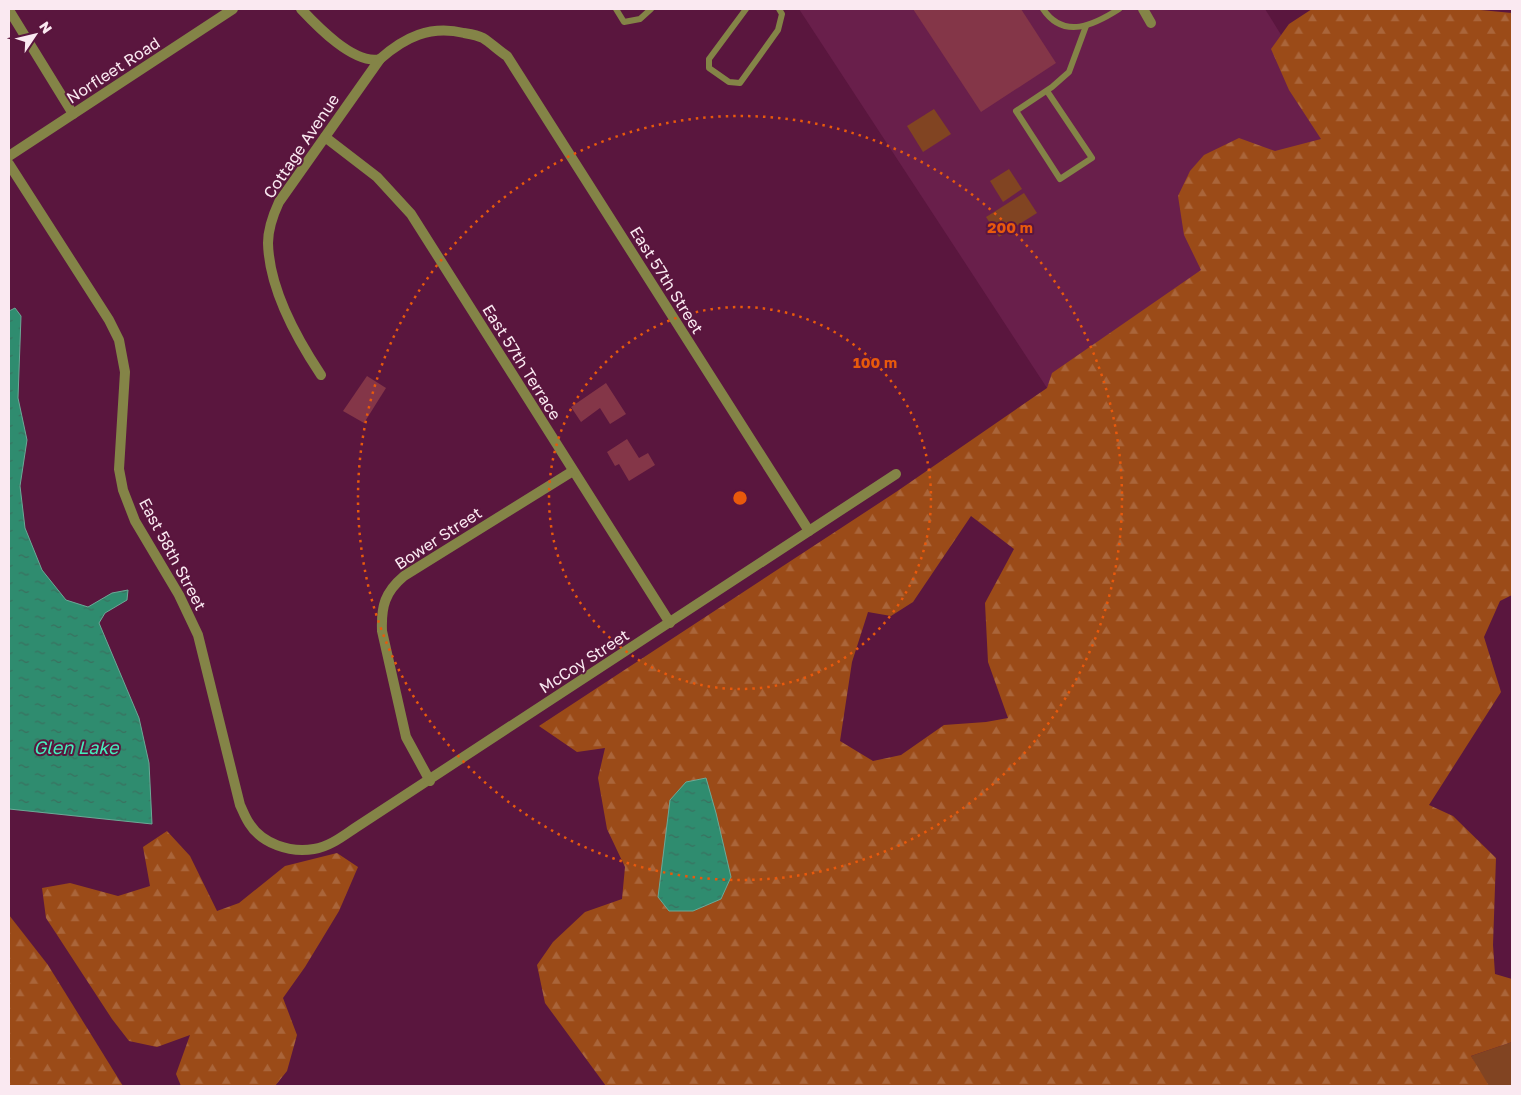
<svg xmlns="http://www.w3.org/2000/svg" width="1521" height="1095" viewBox="0 0 1521 1095" font-family="'Golos Text',sans-serif">
<defs>
<pattern id="forest-firs" width="22" height="20" patternUnits="userSpaceOnUse" patternTransform="scale(1.25)"><rect width="22" height="20" fill="#9b4b18"/><path d="M5 1l3.5 6h-7zM16 11l3.5 6h-7z" fill="#aa653a"/></pattern>
<pattern id="water-ripples" width="26" height="14" patternUnits="userSpaceOnUse" patternTransform="scale(1.25)"><rect width="26" height="14" fill="#2f8c6f"/><path d="M2 4q2-2 4 0t4 0M15 11q2-2 4 0t4 0" fill="none" stroke="#3a705f"/></pattern>
</defs>
<rect width="100%" height="100%" fill="#5a163e"/>
<path fill="#691f4b" d="M799 9H1265L1368 175 1047 388Z"/>
<g fill="#814422">
<path d="M934 109 951 134 923 152 907 126Z"/>
<path d="M1009 169 1022 189 1003 202 990 181Z"/>
<path d="M1024 193 1037 213 999 237 986 217Z"/>
<path d="M1512 1042V1086H1486L1471 1056Z"/>
</g>
<g fill="url(#forest-firs)" fill-rule="evenodd">
<path d="M1312 9H1470L1512 13V595L1500 601 1484 637 1501 692 1429 805 1453 816 1496 858 1493 945 1495 974 1512 979V1042L1471 1056 1489 1086H606L545 1003 537 965 553 942 585 912 622 899 625 867 607 829 598 778 605 748 577 752 539 726 896 492 1047 388 1052 373 1201 270 1184 235 1178 196 1190 171 1204 155 1239 138 1275 151 1321 139 1289 90 1271 49 1289 24ZM971 516 1014 549 985 603 988 662 1008 718 986 722 944 725 901 755 873 761 840 741 852 662 868 612 891 616 913 602Z"/>
<path d="M167 831 190 856 217 911 239 903 285 866 337 853 358 867 339 911 305 967 283 998 297 1035 287 1071 275 1086H181L176 1074 190 1035 157 1047 129 1041 112 1019 46 918 42 888 70 883 118 896 150 886 143 847Z"/>
<path d="M9 915 48 965 123 1086H9Z"/>
</g>
<g fill="url(#water-ripples)" stroke="#6ca896">
<path d="M15 308 21 316 18 398 27 440 20 486 25 528 42 570 66 600 88 607 112 593 128 590 127 600 105 613 99 623 139 718 149 763 152 824 9 809V311Z"/>
<path d="M706 778 716 813 731 877 721 899 693 911H669L658 897 670 800 686 782Z"/>
</g>
<g fill="#843648">
<path d="M913 9H1021L1056 63 981 112Z"/>
<path d="M367 376 386 388 364 423 343 411Z"/>
<path d="M606 383 626 414 610 424 600 408 581 422 571 407Z"/>
<path d="M627 439 639 458 648 453 655 465 629 481 619 464 615 466 607 452Z"/>
</g>
<g fill="none" stroke-linecap="round" stroke-linejoin="round">
<g stroke="#848447" stroke-width="6">
<path d="M616 9 624 22 640 19 651 9"/>
<path d="M746 9 709 59V68L729 82 740 83 778 30 782 14 779 9"/>
<path d="M1043 9C1064 40 1094 25 1119 9"/>
<path d="M1047 91 1092 158 1060 179 1016 111 1052 87 1069 72 1086 26"/>
</g>
<g stroke="#848447" stroke-width="10">
<path d="M301 9C317 26 354 65 380 59"/>
<path d="M1143 9 1151 23"/>
<path d="M9 10 73 114"/>
<path d="M325 137 377 177 411 214 670 623"/>
<path d="M9 164 109 320 119 340 125 372 119 469 123 490 135 521 179 595 198 635 240 805C243 811 245 817 249 823 262 844 290 853 314 849 329 847 343 836 355 828L896 474"/>
<path d="M321 375C297 339 269 288 268 243 268 229 273 215 279 202L380 59C405 37 430 25 464 33 470 34 477 35 483 38 491 43 499 51 507 56L809 531"/>
<path d="M430 781 406 737 382 631C381 606 385 592 404 576L573 471"/>
</g>
<path stroke="#848447" stroke-width="10" d="M9 156 233 9"/>
</g>
<g fill="none" stroke="#e8590c" stroke-width="2.5" stroke-dasharray="2.5 5">
<circle cx="740" cy="498" r="191"/>
<circle cx="740" cy="498" r="382"/>
</g>
<g text-anchor="middle" dominant-baseline="central" stroke-width="4" stroke-linejoin="round" paint-order="stroke">
<g font-size="16" fill="#fae9f1" stroke="#5a163e">
<text transform="translate(113 70) rotate(-33)">Norfleet Road</text>
<text transform="translate(301 146) rotate(-56)">Cottage Avenue</text>
<text transform="translate(667 280) rotate(58)">East 57th Street</text>
<text transform="translate(522 362) rotate(58)">East 57th Terrace</text>
<text transform="translate(438 538) rotate(-33)">Bower Street</text>
<text transform="translate(173 554) rotate(62)">East 58th Street</text>
<text transform="translate(584 661) rotate(-33)">McCoy Street</text>
</g>
<g font-size="18" font-style="italic" fill="#46edbb" stroke="#5a163e">
<text x="76" y="747">Glen Lake</text>
</g>
</g>
<circle cx="740" cy="498" r="8" fill="#e8590c" stroke="#5a163e" stroke-width="2.5"/>
<g font-size="15" text-anchor="middle" font-weight="bold" fill="#e8590c" stroke="#5a163e" stroke-width="4" stroke-linejoin="round" paint-order="stroke">
<text x="1010" y="233">200 m</text>
<text x="875" y="368">100 m</text>
</g>
<rect width="1521" height="1095" fill="none" stroke="#fae9f1" stroke-width="20"/>
<g transform="translate(35 35) rotate(55)" stroke="#5a163e" stroke-width="4" paint-order="stroke">
<path d="M0-4L9 19L0 12L-9 19Z" fill="#fae9f1"/>
<text y="-8" font-size="14" font-weight="bold" text-anchor="middle" fill="#fae9f1">N</text>
</g>
</svg>
